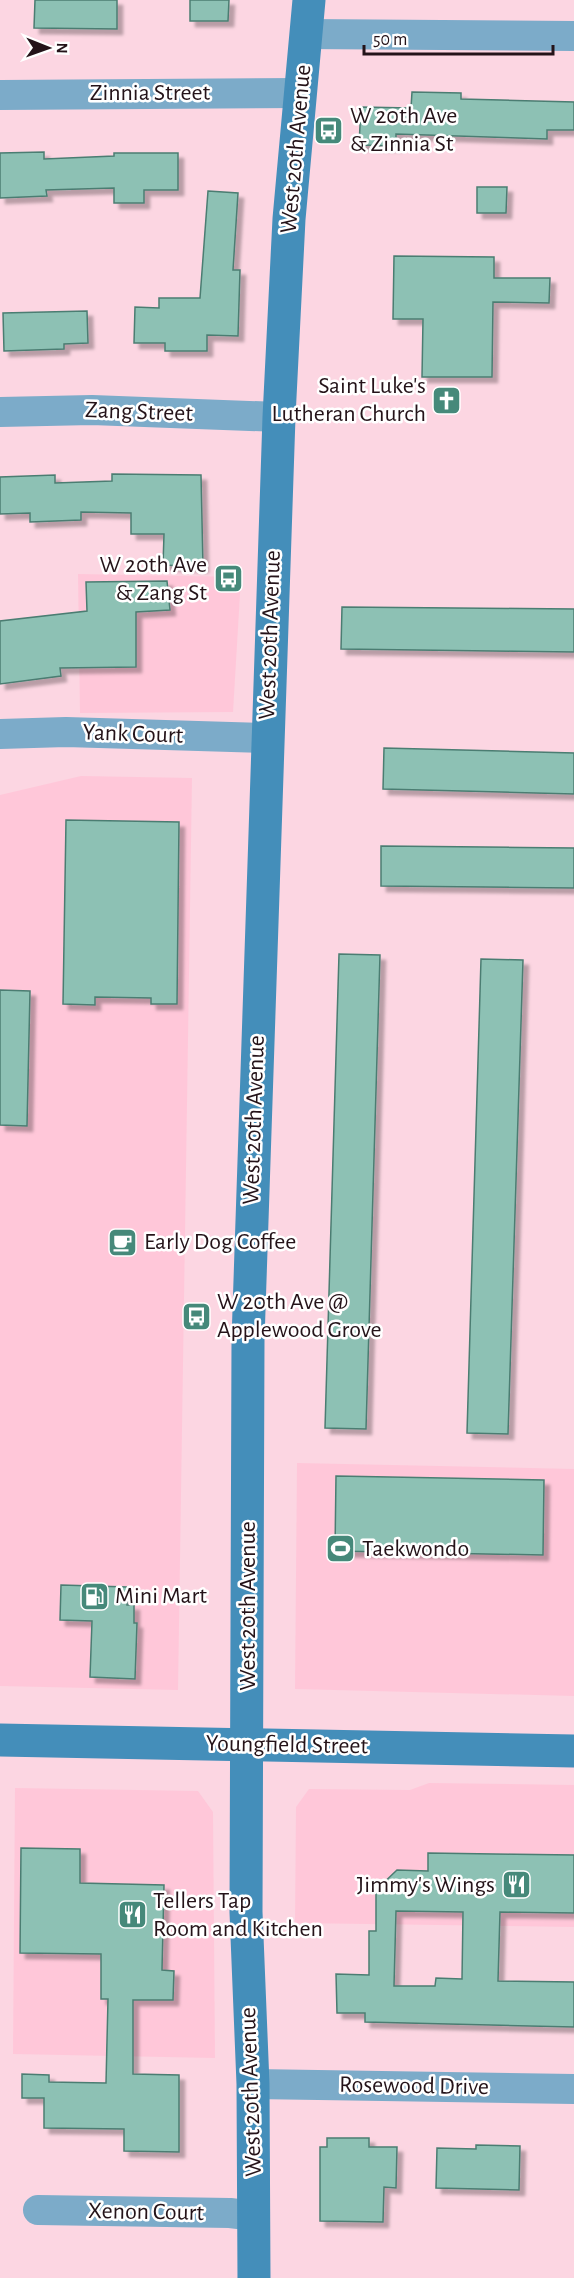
<svg xmlns="http://www.w3.org/2000/svg" width="574" height="2278" viewBox="0 0 574 2278" font-family="'Alegreya Sans',sans-serif">
<defs>
<filter id="shadow"><feDropShadow dx="5.5" dy="5.5" stdDeviation="1.5" flood-color="#0004"/></filter>
</defs>
<rect width="100%" height="100%" fill="#fcd6e2"/>
<g fill="#ffc7d9">
<path d="M78 574 241 577 233 712 80 713Z"/>
<path d="M81 776 192 778 178 1690 0 1686V795Z"/>
<path d="M297 1463 574 1469V1696L295 1689Z"/>
<path d="M429 1783 574 1785V1927L295 1923 296 1807 309 1789 410 1790Z"/>
<path d="M15 1788 198 1791 213 1812 215 2058 13 2054Z"/>
</g>
<g fill="#8dc1b4" stroke="#4b7d72" stroke-width="1.5" fill-rule="evenodd" filter="url(#shadow)">
<path d="M35 0H117V29L34 28Z"/>
<path d="M190 0H229L228 21H190Z"/>
<path d="M412 92 461 93V99L574 102V130H547V139L396 134V146L359 145 361 107 411 108Z"/>
<path d="M44 152V159L114 156V153H178V190H144V203H114V188L46 190 47 196 0 198V153Z"/>
<path d="M477 187H507L506 213H477Z"/>
<path d="M208 191 238 193 233 270H240L238 336 207 335V351H165V343H134L135 307 159 308V298H200Z"/>
<path d="M394 256 494 257V278H550L549 303 493 302 492 377H422L423 319H393Z"/>
<path d="M87 311 88 343 64 344V349L4 351 3 313Z"/>
<path d="M112 474 201 475 203 567 163 565 164 534H131V513L81 512V520L30 522V513L0 514V477L55 475V483L112 481Z"/>
<path d="M167 581 170 610 136 612V667L60 668 61 676 0 684V621L87 611 86 582Z"/>
<path d="M342 607 574 609V652L341 649Z"/>
<path d="M384 748 574 753V794L383 789Z"/>
<path d="M66 820 179 822 177 1004H151V998L95 997V1005L63 1004Z"/>
<path d="M381 846 574 848V888L381 886Z"/>
<path d="M339 954 380 955 366 1429 325 1428Z"/>
<path d="M481 959 523 960 508 1434 467 1433Z"/>
<path d="M0 990 30 991 27 1126 0 1125Z"/>
<path d="M336 1476 544 1480 543 1555 335 1551Z"/>
<path d="M61 1585 127 1587V1605H134V1623H137L135 1679 90 1677 92 1621 60 1620Z"/>
<path d="M21 1848 80 1849V1883L164 1885 162 1970 174 1971 173 2000H133V2074L179 2075V2152L124 2151V2129L44 2128V2098H22V2074L49 2075V2082L106 2083 108 1999H101V1954L20 1953Z"/>
<path d="M428 1853 574 1855V1913L500 1912 498 1981 574 1982V2027L365 2022V2013H337L336 1974 369 1975V1931H376V1890L397 1870 428 1871ZM396 1911 463 1912 462 1979 436 1978 435 1986H394Z"/>
<path d="M327 2138H369V2147H397L396 2188 384 2187 383 2222 320 2221V2147H327Z"/>
<path d="M476 2145 520 2146 519 2190 436 2188 437 2148 476 2149Z"/>
</g>
<g fill="none" stroke-linecap="round" stroke-linejoin="round">
<g stroke="#7cabc9" stroke-width="30">
<path d="M306 34 574 36"/>
<path d="M0 95 301 93"/>
<path d="M0 412 92 410 279 417"/>
<path d="M0 734 66 732 266 738"/>
<path d="M253 2084 574 2089"/>
<path d="M38 2210 230 2213 255 2216"/>
</g>
<g stroke="#448eba" stroke-width="33">
<path d="M0 1740 574 1751"/>
<path d="M254 2278 253 2084 246 1912 248 1340 279 417 289 219 309 0"/>
</g>
</g>
<defs>
<symbol id="bus-square" viewBox="-11 -11 22 22"><rect x="-9" y="-9" width="18" height="18" rx="4" fill="#46897a" stroke="#fff"/><path d="M-5-6H5V4H4V6H2V4H-2V6H-4V4H-5ZM-3.5-4V0h7V-4ZM-3.5 1.2v1.5H-2V1.2ZM2 1.2v1.5H3.5V1.2Z" fill="#fff"/></symbol>
<symbol id="church-square" viewBox="-11 -11 22 22"><rect x="-9" y="-9" width="18" height="18" rx="4" fill="#46897a" stroke="#fff"/><path d="M-1.2-6h2.4v3.5h3.3v2.4h-3.3V6h-2.4V-.1h-3.3v-2.4h3.3Z" fill="#fff"/></symbol>
<symbol id="cafe-square" viewBox="-11 -11 22 22"><rect x="-9" y="-9" width="18" height="18" rx="4" fill="#46897a" stroke="#fff"/><path d="M-5.5-4.5H6V0H3Q3 3.5 0 3.5H-2.5Q-5.5 3.5-5.5 0ZM3-3.2v2h1.7v-2ZM-6 4.5H4V6H-6Z" fill="#fff"/></symbol>
<symbol id="stadium-square" viewBox="-11 -11 22 22"><rect x="-9" y="-9" width="18" height="18" rx="4" fill="#46897a" stroke="#fff"/><path d="M0-5a6.5 5 0 1 0 0 10a6.5 5 0 1 0 0-10ZM-3.5-1.8h7v3.6h-7Z" fill="#fff"/></symbol>
<symbol id="fuel-square" viewBox="-11 -11 22 22"><rect x="-9" y="-9" width="18" height="18" rx="4" fill="#46897a" stroke="#fff"/><path d="M-5.5-6h7V0h2V4h1.3V-2.5L3-4.5l.8-.8L6-3V5H2.5V1h-1V6h-7ZM-4.2-4.7v3.2H.2V-4.7Z" fill="#fff"/></symbol>
<symbol id="restaurant-square" viewBox="-11 -11 22 22"><rect x="-9" y="-9" width="18" height="18" rx="4" fill="#46897a" stroke="#fff"/><path d="M-5-6h1v4h1v-4h1v4h1v-4h1v5L-1.5 .5V6h-2V.5L-5-1ZM5-6V6H3V1.5H1.5Q1.5-4 5-6Z" fill="#fff"/></symbol>
</defs>
<g fill-rule="evenodd">
<use href="#bus-square" x="312" y="114" width="33" height="33"/>
<use href="#church-square" x="430" y="384" width="33" height="33"/>
<use href="#bus-square" x="212" y="562" width="33" height="33"/>
<use href="#cafe-square" x="106" y="1226" width="33" height="33"/>
<use href="#bus-square" x="180" y="1300" width="33" height="33"/>
<use href="#stadium-square" x="324" y="1532" width="33" height="33"/>
<use href="#fuel-square" x="78" y="1580" width="33" height="33"/>
<use href="#restaurant-square" x="500" y="1868" width="33" height="33"/>
<use href="#restaurant-square" x="116" y="1898" width="33" height="33"/>
</g>
<g text-anchor="middle" dominant-baseline="central" stroke-width="5" stroke-linejoin="round" paint-order="stroke">
<g font-size="24" fill="#241319" stroke="#fff">
<text x="150" y="93">Zinnia Street</text>
<text transform="translate(296 149) rotate(-85)">West 20th Avenue</text>
<text transform="translate(139 412) rotate(2)">Zang Street</text>
<text transform="translate(270 635) rotate(-88)">West 20th Avenue</text>
<text transform="translate(133 734) rotate(2)">Yank Court</text>
<text transform="translate(254 1120) rotate(-88)">West 20th Avenue</text>
<text transform="translate(248 1606) rotate(-90)">West 20th Avenue</text>
<text transform="translate(287 1745) rotate(1)">Youngfield Street</text>
<text transform="translate(414 2086) rotate(1)">Rosewood Drive</text>
<text transform="translate(251 2092) rotate(-92)">West 20th Avenue</text>
<text transform="translate(146 2212) rotate(1)">Xenon Court</text>
</g>
<g font-size="24" fill="#241319" stroke="#fff" text-anchor="start">
<text x="350" y="116">W 20th Ave<tspan x="350" dy="28">&amp; Zinnia St</tspan></text>
<text x="426" y="386" text-anchor="end">Saint Luke's<tspan x="426" dy="28">Lutheran Church</tspan></text>
<text x="207" y="565" text-anchor="end">W 20th Ave<tspan x="207" dy="28">&amp; Zang St</tspan></text>
<text x="144" y="1242">Early Dog Coffee</text>
<text x="217" y="1302">W 20th Ave @<tspan x="217" dy="28">Applewood Grove</tspan></text>
<text x="362" y="1549">Taekwondo</text>
<text x="115" y="1596">Mini Mart</text>
<text x="495" y="1885" text-anchor="end">Jimmy's Wings</text>
<text x="153" y="1901">Tellers Tap<tspan x="153" dy="28">Room and Kitchen</tspan></text>
</g>
</g>
<g transform="translate(48 48) rotate(91)" stroke="#ffffff" stroke-width="4.5" paint-order="stroke">
<path d="M0-4.5L10 22L0 15L-10 22Z" fill="#241319"/>
<text y="-9" font-size="16" font-weight="bold" text-anchor="middle" fill="#241319">N</text>
</g>
<path d="M364 45v9h189v-9" fill="none" stroke="#241319" stroke-width="3"/>
<text x="373" y="45" font-size="18" fill="#241319" stroke="#ffffff" stroke-width="4.5" paint-order="stroke">50 m</text>
</svg>
